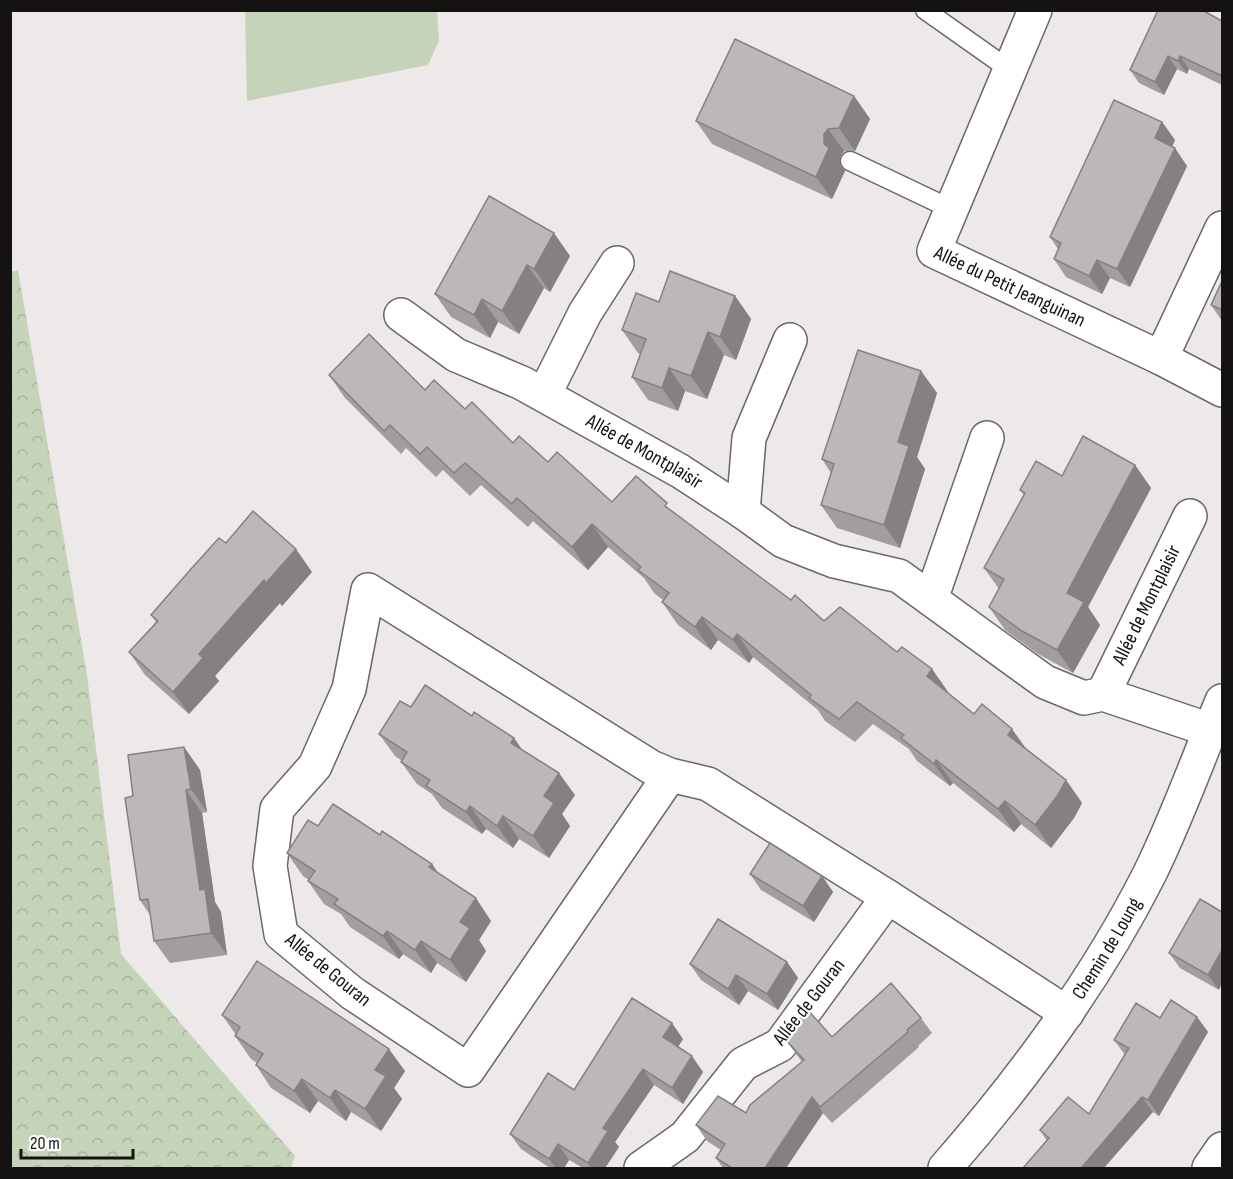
<svg xmlns="http://www.w3.org/2000/svg" width="1233" height="1179" viewBox="0 0 1233 1179" font-family="'Sofia Sans Condensed',sans-serif">
<defs>
<pattern id="forest-crowns" width="20" height="18" patternUnits="userSpaceOnUse" patternTransform="scale(1.5)"><rect width="20" height="18" fill="#c5d3b9"/><path d="M2 6a3 3 0 1 1 6 0M12 15a3 3 0 1 1 6 0" fill="none" stroke="#a8b49e"/></pattern>
</defs>
<rect width="100%" height="100%" fill="#ede9e8"/>
<path fill="url(#forest-crowns)" d="M18 270 87 675 121 954 295 1156 291 1168H11L10 272Z"/>
<path fill="#c5d3b9" d="M245 11H437L439 41 428 65 247 101Z"/>
<g fill="none" stroke-linecap="round" stroke-linejoin="round">
<defs>
<g id="service">
<path d="M925 10 1010 70"/>
<path d="M850 161 951 209"/>
</g>
<g id="minor">
<path id="s1" d="M1035 10 934 251 1161 358 1222 390"/>
<path id="s2" d="M401 315 456 355 522 383 680 471 743 512 783 541 834 561 899 576 1045 682 1084 698 1103 694 1210 730"/>
<path d="M1161 358 1222 228"/>
<path d="M544 395 585 313 617 263"/>
<path d="M743 512 749 438 790 340"/>
<path d="M931 599 987 438"/>
<path id="s3" d="M1103 694 1190 516"/>
<path d="M670 775 468 1070 352 993 281 934 270 866 277 809 315 766 349 689 368 590 651 767 670 775 708 784 888 897 1067 1013"/>
<path d="M641 1168 685 1137 743 1064 780 1045 888 897"/>
<path id="s4" d="M945 1168C1023 1079 1096 980 1150 873 1177 818 1198 759 1222 701"/>
<path d="M1209 1168 1222 1149"/>
</g>
</defs>
<use href="#service" stroke="#6b6866" stroke-width="21"/>
<use href="#minor" stroke="#6b6866" stroke-width="36"/>
<use href="#service" stroke="#fff" stroke-width="18"/>
<use href="#minor" stroke="#fff" stroke-width="33"/>
</g>
<g fill="#a29e9d">
<path d="M1207 10 1209 14 1222 21V85L1189 69 1187 74 1177 69 1164 95 1139 83 1130 70Z"/>
<path d="M854 96 870 119 855 151H844L840 157V164L845 171 832 199 712 144 696 121Z"/>
<path d="M1162 122 1175 140 1172 147 1187 166 1130 287 1110 278 1102 294 1066 277 1054 259 1058 249 1050 237Z"/>
<path d="M489 196 570 256 550 292 544 288 519 334 498 322 490 338 451 317 435 294Z"/>
<path d="M1222 281V321L1211 305Z"/>
<path d="M735 296 751 319 736 360 724 355 707 399 685 391 678 411 648 400 632 377 640 354 638 353 622 330 659 302Z"/>
<path d="M921 371 937 393 917 457 925 469 900 548 837 528 821 505 831 473 822 459Z"/>
<path d="M329 375 425 390 465 409 513 443 548 462 612 502 673 512 791 600 824 621 897 652 932 669 948 692 947 693 974 714 1012 729 1027 750 1066 780 1082 803 1074 818 1051 848 1021 824 1014 832 953 783 950 786 917 761 909 749 873 724 855 742 825 721 818 710 753 657 749 663 718 640 711 650 678 625 662 602 663 600 654 593 644 578 608 547 588 570 533 521 528 527 481 485 470 496 443 470 436 477 406 448 401 454 345 398Z"/>
<path d="M1135 465 1151 488 1088 607 1100 625 1073 673 1038 654 1005 630 989 607 999 589 984 568 1024 495 1020 490 1062 476Z"/>
<path d="M226 543 312 572 282 606 280 603 215 676 219 681 189 714 145 675 129 652 156 622 151 615Z"/>
<path d="M411 707 472 716 514 738 522 750 575 795 562 814 570 826 549 858 519 839 513 848 486 829 482 834 442 808 432 794 417 784 401 762 402 761 395 756 379 734Z"/>
<path d="M184 747 200 770 207 812 202 813 215 902 221 912 227 955 170 963 154 941 150 915 140 900 133 796Z"/>
<path d="M318 826 439 874 491 921 479 940 486 951 466 982 437 963 431 973 403 954 399 959 350 927 341 914 324 904 308 881 309 880 303 876 287 853Z"/>
<path d="M750 874 822 876 833 892 814 922 761 890Z"/>
<path d="M1200 899 1219 990 1180 968 1169 953Z"/>
<path d="M787 962 798 978 778 1010 748 991 739 1005 701 980 690 964Z"/>
<path d="M222 1015 405 1071 394 1088 402 1099 381 1131 351 1112 346 1121 318 1101 310 1113 271 1088 256 1065 257 1063 251 1059 235 1036 236 1035Z"/>
<path d="M1197 1017 1208 1032 1159 1116 1153 1112 1047 1141 1040 1130 1089 1114 1125 1055 1114 1040 1160 1018Z"/>
<path d="M921 1018 932 1033 918 1046 919 1047 832 1123 823 1113 786 1168H723L716 1158 721 1150 707 1141 696 1125 746 1113 802 1062 785 1039 832 1037Z"/>
<path d="M683 1039 678 1047 703 1072 683 1104 654 1085 615 1142 619 1147 605 1168H583L569 1160 564 1168H550L521 1149 510 1134 574 1090Z"/>
</g>
<g fill="#848180">
<path d="M1168 56 1177 69 1164 95 1155 82Z"/>
<path d="M1180 56 1189 69 1187 74 1178 61Z"/>
<path d="M854 96 870 119 855 151 839 128Z"/>
<path d="M1162 122 1175 140 1167 157 1155 138Z"/>
<path d="M828 129 844 151 840 157V164L845 171 832 199 816 177 824 144V134Z"/>
<path d="M1175 148 1187 166 1130 287 1117 269Z"/>
<path d="M554 233 570 256 550 292 534 269Z"/>
<path d="M1097 260 1110 278 1102 294 1089 276Z"/>
<path d="M527 265 544 288 519 334 502 311Z"/>
<path d="M735 296 751 319 736 360 720 337Z"/>
<path d="M482 299 498 322 490 338 474 315Z"/>
<path d="M708 332 724 355 707 399 691 376Z"/>
<path d="M669 368 685 391 678 411 662 388Z"/>
<path d="M921 371 937 393 917 457 925 469 900 548 884 525 898 442Z"/>
<path d="M1135 465 1151 488 1088 607 1100 625 1073 673 1057 650 1067 593Z"/>
<path d="M592 524 608 547 588 570 572 547Z"/>
<path d="M296 549 312 572 282 606 266 583Z"/>
<path d="M264 580 280 603 215 676 219 681 189 714 173 692 199 654Z"/>
<path d="M702 617 718 640 711 650 695 627Z"/>
<path d="M737 634 753 657 749 663 733 640Z"/>
<path d="M932 669 948 692 943 699 927 676Z"/>
<path d="M1012 729 1028 752 1008 735Z"/>
<path d="M514 738 530 761 511 743Z"/>
<path d="M184 747 200 770 207 812 191 789Z"/>
<path d="M936 760 953 783 950 786 934 764Z"/>
<path d="M559 773 575 795 562 814 570 826 549 858 533 836 544 796Z"/>
<path d="M1066 780 1082 803 1074 818 1051 848 1035 825Z"/>
<path d="M186 790 202 813 215 902 221 912 227 955 211 933 200 890Z"/>
<path d="M1005 801 1021 824 1014 832 998 809Z"/>
<path d="M470 806 486 829 482 834 466 812Z"/>
<path d="M503 816 519 839 513 848 497 826Z"/>
<path d="M432 864 447 886 429 867Z"/>
<path d="M822 876 833 892 814 922 803 906Z"/>
<path d="M476 898 491 921 479 940 486 951 466 982 450 960 460 922Z"/>
<path d="M387 931 403 954 399 959 383 936Z"/>
<path d="M421 941 437 963 431 973 415 950Z"/>
<path d="M1222 950V983L1219 990 1208 975Z"/>
<path d="M787 962 798 978 778 1010 767 994Z"/>
<path d="M736 975 748 991 739 1005 728 989Z"/>
<path d="M1197 1017 1208 1032 1159 1116 1148 1100Z"/>
<path d="M672 1023 683 1039 674 1053 663 1037Z"/>
<path d="M389 1049 405 1071 394 1088 402 1099 381 1131 365 1109 375 1070Z"/>
<path d="M692 1056 703 1072 683 1104 672 1088Z"/>
<path d="M643 1069 654 1085 615 1142 619 1147 605 1168H591L588 1163 603 1128Z"/>
<path d="M302 1079 318 1101 310 1113 294 1091Z"/>
<path d="M335 1090 351 1112 346 1121 330 1098Z"/>
<path d="M812 1097 823 1113 786 1168H765Z"/>
<path d="M1142 1097 1153 1112 1104 1168H1083L1082 1167Z"/>
<path d="M558 1144 569 1160 564 1168H556L549 1159Z"/>
</g>
<g fill="#bcb8b7" stroke="#848180" stroke-width="1.5">
<path d="M1158 10H1202L1222 21V76L1180 56 1178 61 1168 56 1155 82 1130 70Z"/>
<path d="M735 39 854 96 839 128 828 129 824 134V144L829 148 816 177 696 121Z"/>
<path d="M1114 100 1162 122 1155 138 1175 148 1117 269 1097 260 1089 276 1054 259 1061 243 1050 237Z"/>
<path d="M489 196 554 233 534 269 527 265 502 311 482 299 474 315 435 294Z"/>
<path d="M670 271 735 296 720 337 708 332 691 376 669 368 662 388 632 377 646 339 622 330 636 293 659 302Z"/>
<path d="M1222 281V310L1211 305Z"/>
<path d="M369 334 425 390 434 380 465 409 472 402 513 443 519 436 548 462 557 452 612 502 636 476 667 503 665 506 791 600 795 595 824 621 840 607 897 652 902 647 932 669 927 676 974 714 982 704 1012 729 1008 735 1066 780 1058 795 1035 825 1005 801 998 809 936 760 934 764 901 738 904 735 857 702 839 719 809 698 811 695 737 634 733 640 702 617 695 627 662 602 669 593 638 570 641 567 592 524 572 547 517 498 512 504 465 463 454 473 427 447 420 454 390 425 384 431 329 375Z"/>
<path d="M858 350 921 371 898 442 909 446 884 525 821 505 834 464 822 459Z"/>
<path d="M1083 436 1135 465 1067 593 1084 602 1057 650 1022 631 989 607 1004 579 984 568 1025 493 1020 490 1036 461 1062 476Z"/>
<path d="M253 511 296 549 266 583 264 580 199 654 203 658 173 692 129 652 158 621 151 615 191 569 219 538 226 543Z"/>
<path d="M425 685 472 716 474 712 514 738 511 743 559 773 544 796 554 803 533 836 503 816 497 826 470 806 466 812 426 786 430 780 401 762 407 752 379 734 400 701 411 707Z"/>
<path d="M184 747 191 789 186 790 200 890 205 889 211 933 154 941 148 899 140 900 125 798 133 796 128 755Z"/>
<path d="M333 804 380 835 382 831 432 864 429 867 476 898 460 922 470 928 450 960 421 941 415 950 387 931 383 936 334 904 338 899 308 881 315 871 287 853 308 820 318 826Z"/>
<path d="M770 843 822 876 803 906 750 874Z"/>
<path d="M1200 899 1222 912V950L1208 975 1169 953Z"/>
<path d="M718 919 787 962 767 994 736 975 728 989 690 964Z"/>
<path d="M257 961 389 1049 375 1070 386 1076 365 1109 335 1090 330 1098 302 1079 294 1091 256 1065 263 1054 235 1036 240 1027 222 1015Z"/>
<path d="M891 983 921 1018 907 1030 908 1032 820 1107 812 1097 765 1168H732L716 1158 725 1144 696 1125 718 1096 746 1113 750 1105 804 1060 785 1039 802 1016 808 1010 832 1037Z"/>
<path d="M632 998 672 1023 663 1037 692 1056 672 1088 643 1069 603 1128 608 1131 588 1163 558 1144 549 1159 510 1134 548 1073 574 1090Z"/>
<path d="M1171 1000 1197 1017 1148 1100 1142 1097 1082 1167 1084 1168H1023L1049 1138 1040 1130 1068 1097 1089 1114 1129 1048 1114 1040 1136 1003 1160 1018Z"/>
</g>
<g text-anchor="middle" dominant-baseline="central" stroke-width="4.5" stroke-linejoin="round" paint-order="stroke">
<g font-size="20" fill="#141312" stroke="#fff">
<text stroke="none"><textPath href="#s1" startOffset="345">Allée du Petit Jeanguinan</textPath></text>
<text stroke="none"><textPath href="#s2" startOffset="280">Allée de Montplaisir</textPath></text>
<text stroke="none"><textPath href="#s3" startOffset="99">Allée de Montplaisir</textPath></text>
<text stroke="none"><textPath href="#s4" startOffset="273">Chemin de Loung</textPath></text>
<text transform="translate(328 970) rotate(39)">Allée de Gouran</text>
<text transform="translate(809 1002) rotate(-52)">Allée de Gouran</text>
</g>
</g>
<rect width="1233" height="1179" fill="none" stroke="#141312" stroke-width="24"/>
<path d="M21 1149v9h112v-9" fill="none" stroke="#141312" stroke-width="3"/>
<text x="30" y="1149" font-size="18" fill="#141312" stroke="#ffffff" stroke-width="4.5" paint-order="stroke">20 m</text>
</svg>
